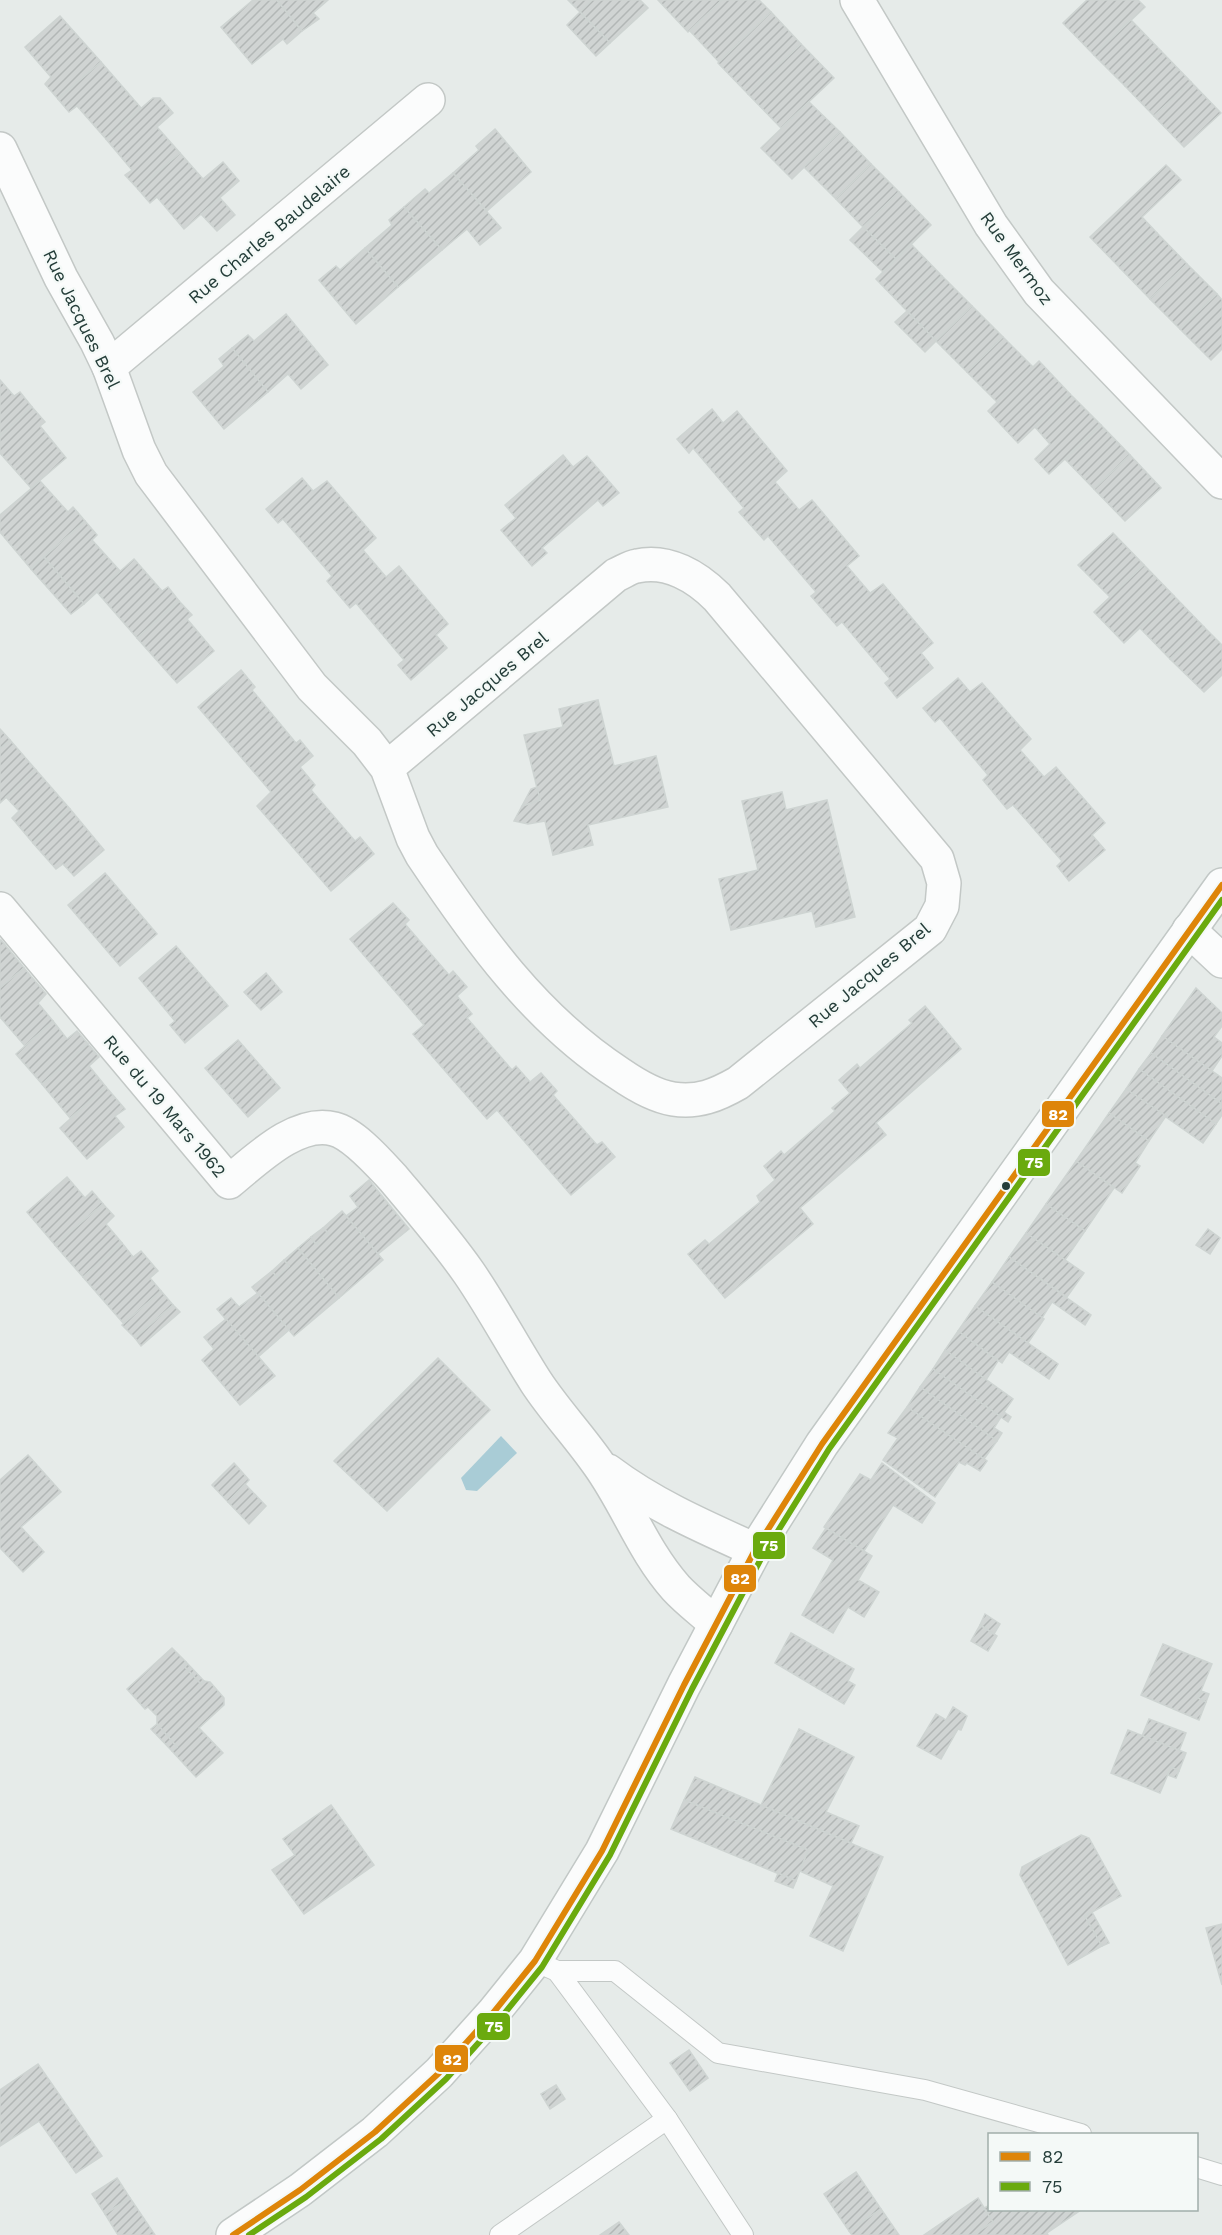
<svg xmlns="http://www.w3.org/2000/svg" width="1222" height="2235" viewBox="0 0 1222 2235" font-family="'Work Sans',sans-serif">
<defs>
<pattern id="building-hatch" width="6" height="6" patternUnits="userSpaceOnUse" patternTransform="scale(1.5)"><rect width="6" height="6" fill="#d0d4d3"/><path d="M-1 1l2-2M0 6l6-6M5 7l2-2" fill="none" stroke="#b2b7b6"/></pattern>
</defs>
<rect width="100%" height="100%" fill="#e6ebe9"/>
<path fill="#a9ccd6" d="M501 1436 517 1453 477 1491 466 1490 461 1478Z"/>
<g fill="url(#building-hatch)" stroke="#ced4d2" stroke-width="1.5">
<path d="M253 0H277L302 31 287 44 283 39 252 64 221 27Z"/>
<path d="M277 0H328L313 13 319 19 302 31Z"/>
<path d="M568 0H592L580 12Z"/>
<path d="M592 0H640L648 8 610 43 580 12Z"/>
<path d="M658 0H722L688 32Z"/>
<path d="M722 0H759L771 12 719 62 690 31Z"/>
<path d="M1087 0H1138L1145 7 1094 55 1063 23Z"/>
<path d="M580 12 610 43 596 56 567 25Z"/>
<path d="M771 12 801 44 748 94 718 63Z"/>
<path d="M60 16 101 62 58 99 45 84 51 77 25 47Z"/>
<path d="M1131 20 1161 51 1125 86 1094 55Z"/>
<path d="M801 44 834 78 781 128 748 94Z"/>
<path d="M1161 51 1191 82 1154 116 1125 86Z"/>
<path d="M101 62 141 108 106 139 77 106 69 112 58 99Z"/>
<path d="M1191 82 1221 113 1184 147 1154 116Z"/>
<path d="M153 98H160L173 113 157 127 180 153 138 189 125 175 132 170 106 139Z"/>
<path d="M809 102 840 132 792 179 761 148Z"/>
<path d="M495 129 531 172 487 211 453 173 479 150 476 146Z"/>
<path d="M840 132 871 164 836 199 804 167Z"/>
<path d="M180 153 203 179 223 162 239 181 184 229 157 197 150 203 138 189Z"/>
<path d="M871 164 899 192 863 227 836 199Z"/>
<path d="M1166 165 1181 180 1142 217 1157 233 1120 268 1090 237Z"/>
<path d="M453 173 501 228 480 245 467 229 442 250 404 207 425 189 429 193Z"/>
<path d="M899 192 931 225 896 259 863 227Z"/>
<path d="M220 198 235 215 217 231 201 214Z"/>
<path d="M404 207 442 250 398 287 365 248 392 225 389 220Z"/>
<path d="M863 227 896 259 883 272 850 240Z"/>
<path d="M1157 233 1187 264 1150 299 1120 268Z"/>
<path d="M911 244 942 276 907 311 876 279Z"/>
<path d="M365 248 398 287 356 324 319 280 336 266 340 270Z"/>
<path d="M1187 264 1217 294 1180 329 1150 299Z"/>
<path d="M942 276 972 306 936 341 907 311Z"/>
<path d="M1217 294 1222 300V349L1211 360 1180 329Z"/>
<path d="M972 306 1003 337 967 372 936 341Z"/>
<path d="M907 311 936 341 925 352 895 322Z"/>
<path d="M286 314 328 365 301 389 288 374 268 392 232 348 248 335 254 341Z"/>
<path d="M1003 337 1033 367 997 402 967 372Z"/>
<path d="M232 348 268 392 224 429 193 392 224 366 219 359Z"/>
<path d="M1039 361 1070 394 1018 443 988 411Z"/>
<path d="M0 380 14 396 20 392 32 407 0 436Z"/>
<path d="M1070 394 1101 425 1049 474 1035 459 1050 444 1035 427Z"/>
<path d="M32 407 45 422 40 426 66 458 31 488 0 453V436Z"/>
<path d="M712 409 723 423 737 411 787 471 775 482 799 510 812 500 859 556 847 566 870 593 883 584 933 643 921 653 933 668 897 698 885 683 890 679 842 622 837 626 811 596 816 592 768 536 764 540 739 512 744 508 693 448 689 453 677 439Z"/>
<path d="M1101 425 1130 455 1094 489 1065 459Z"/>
<path d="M563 455 573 467 587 456 619 493 603 506 598 500 542 548 547 553 532 566 501 530 516 518 505 505Z"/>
<path d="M1130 455 1161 488 1125 521 1094 489Z"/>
<path d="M302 478 313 491 327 481 376 538 363 550 386 577 399 566 448 624 436 635 447 648 411 680 398 665 404 660 356 603 350 608 327 581 332 576 283 519 278 523 266 509Z"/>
<path d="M40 481 68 512 73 507 85 521 31 569 0 532V515Z"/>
<path d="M85 521 97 535 92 540 120 571 84 604 44 557Z"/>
<path d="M1113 533 1144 565 1110 597 1078 565Z"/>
<path d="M44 557 84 604 71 614 31 569Z"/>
<path d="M134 559 162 591 168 587 179 601 137 638 97 592Z"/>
<path d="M1144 565 1174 596 1124 643 1094 612Z"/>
<path d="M1174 596 1204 627 1170 659 1140 628Z"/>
<path d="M179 601 192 615 187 619 214 651 177 683 137 638Z"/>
<path d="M1204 627 1222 645V675L1204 692 1170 659Z"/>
<path d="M241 670 255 687 252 690 296 743 300 740 313 756 300 767 315 785 311 790 355 841 360 837 374 854 331 891 257 806 271 792 198 707Z"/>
<path d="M958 678 970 692 982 683 1031 739 1020 750 1044 777 1056 767 1105 823 1092 835 1105 850 1069 881 1057 866 1062 861 1013 805 1007 809 983 780 988 775 940 718 935 722 923 708Z"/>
<path d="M598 700 614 766 656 756 668 807 588 825 593 845 553 855 545 821 528 824 514 821 522 806 540 800 524 735 563 727 559 709Z"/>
<path d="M0 729 10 740 0 749Z"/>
<path d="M10 740 36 770 0 803V749Z"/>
<path d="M36 770 70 809 33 843 12 818 19 811 6 797Z"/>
<path d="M537 787 540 800 522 806 531 789Z"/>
<path d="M782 792 786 810 827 800 855 917 816 927 812 911 731 930 719 879 758 870 742 801Z"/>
<path d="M70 809 104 850 74 876 63 864 56 869 33 843Z"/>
<path d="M105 873 157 934 120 966 68 905Z"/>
<path d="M393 903 409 920 405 924 449 975 453 971 467 987 457 996 472 1014 467 1018 512 1070 516 1066 530 1082 541 1073 557 1091 553 1095 597 1145 602 1142 615 1157 571 1195 497 1110 487 1119 413 1034 424 1025 350 939Z"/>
<path d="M1 940 24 968 0 988V940Z"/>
<path d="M176 946 228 1006 185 1043 170 1025 175 1021 139 978Z"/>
<path d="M24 968 46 994 38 1003 53 1021 25 1046 0 1017V988Z"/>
<path d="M266 973 282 992 261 1010 244 992Z"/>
<path d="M1196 988 1222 1013V1026L1214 1037 1222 1043V1056L1212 1071 1162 1036Z"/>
<path d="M925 1006 961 1049 876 1123 886 1135 800 1208 813 1224 725 1298 688 1254 705 1240 709 1244 760 1202 757 1196 775 1180 764 1166 781 1151 784 1155 835 1111 832 1108 850 1093 839 1080 857 1064 860 1068 912 1023 909 1020Z"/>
<path d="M53 1021 67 1039 77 1031 88 1044 42 1084 16 1054Z"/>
<path d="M1162 1036 1222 1078V1104L1151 1053Z"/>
<path d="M238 1040 280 1088 248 1117 205 1068Z"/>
<path d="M88 1044 99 1057 89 1066 106 1087 70 1118 42 1084Z"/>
<path d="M1151 1053 1222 1104V1115L1216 1124 1139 1069Z"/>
<path d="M1139 1069 1216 1124 1203 1143 1126 1089Z"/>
<path d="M106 1087 125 1109 115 1116 124 1127 87 1159 60 1128Z"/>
<path d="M1126 1089 1166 1116 1149 1141 1109 1113Z"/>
<path d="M1109 1113 1149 1141 1135 1163 1140 1166 1122 1193 1076 1161Z"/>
<path d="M1076 1161 1114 1188 1085 1231 1046 1204Z"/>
<path d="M67 1177 85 1198 92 1191 103 1204 55 1245 27 1212Z"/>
<path d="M369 1180 409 1229 378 1254 346 1216 358 1207 350 1196Z"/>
<path d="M103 1204 114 1216 106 1224 122 1243 83 1277 55 1245Z"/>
<path d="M1046 1204 1085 1231 1065 1260 1026 1233Z"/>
<path d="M342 1211 383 1260 339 1298 298 1248 311 1237 316 1244 328 1233 323 1228Z"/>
<path d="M323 1228 328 1233 316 1244 311 1237Z"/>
<path d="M1208 1229 1220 1238 1210 1254 1196 1245Z"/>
<path d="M1026 1233 1084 1273 1067 1297 1009 1257Z"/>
<path d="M122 1243 133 1257 141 1251 158 1271 150 1278 161 1291 124 1324 83 1277Z"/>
<path d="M298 1248 339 1298 294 1336 252 1287 272 1271 277 1277 289 1266 284 1260Z"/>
<path d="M1009 1257 1091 1315 1085 1325 1052 1302 1042 1318 992 1282Z"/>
<path d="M284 1260 289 1266 277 1277 272 1271Z"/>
<path d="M992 1282 1044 1319 1028 1343 975 1306Z"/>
<path d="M161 1291 173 1305 135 1338 122 1325Z"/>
<path d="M258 1293 289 1330 258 1357 217 1309 231 1298 239 1307Z"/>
<path d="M173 1305 180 1312 141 1346 135 1338Z"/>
<path d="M975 1306 1058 1364 1049 1379 1009 1352 1002 1363 958 1331Z"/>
<path d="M226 1319 275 1376 240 1405 202 1360 214 1349 204 1337Z"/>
<path d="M958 1331 998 1361 986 1380 945 1350Z"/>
<path d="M945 1350 1013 1399 1004 1412 1011 1417 1008 1422 933 1369Z"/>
<path d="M438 1358 490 1410 387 1511 334 1461Z"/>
<path d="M933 1369 1001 1417 994 1428 1002 1433 997 1441 920 1387Z"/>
<path d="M920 1387 997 1441 984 1459 907 1407Z"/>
<path d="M907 1407 987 1461 980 1471 967 1463 965 1465 959 1462 935 1497 883 1460 898 1438 888 1433Z"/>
<path d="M28 1455 61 1492 21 1527 44 1552 23 1572 0 1548V1480Z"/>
<path d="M234 1463 249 1480 228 1502 212 1485Z"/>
<path d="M882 1463 935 1503 922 1523 893 1505 864 1551 824 1527 860 1474 871 1480Z"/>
<path d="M245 1484 266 1506 249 1524 228 1502Z"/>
<path d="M826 1528 872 1556 858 1580 879 1592 864 1617 848 1607 833 1633 802 1615 833 1560 813 1548Z"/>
<path d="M985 1614 1000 1624 994 1634 980 1625Z"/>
<path d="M980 1625 997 1636 988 1651 971 1641Z"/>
<path d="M791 1633 854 1669 848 1681 855 1685 844 1704 775 1663Z"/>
<path d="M1163 1644 1212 1664 1198 1698 1206 1702 1199 1720 1141 1695Z"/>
<path d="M172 1648 186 1662 185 1667 201 1684 204 1681 210 1682 224 1698V1705L199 1728 223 1753 196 1777 172 1751 177 1747 157 1724V1716L148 1707 145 1709 127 1689Z"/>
<path d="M186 1662 204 1681 201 1684 185 1667Z"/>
<path d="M1201 1691 1209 1694 1206 1702 1198 1698Z"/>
<path d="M953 1707 967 1716 961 1730 958 1729 941 1759 917 1746 936 1714 946 1720Z"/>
<path d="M1149 1719 1186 1733 1179 1751 1142 1736Z"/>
<path d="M157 1724 177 1747 172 1751 151 1729Z"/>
<path d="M799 1729 854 1757 826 1812 859 1826 851 1843 761 1805Z"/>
<path d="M1128 1730 1186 1753 1179 1771 1171 1767 1160 1793 1111 1773Z"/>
<path d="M1171 1767 1179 1771 1176 1778 1168 1775Z"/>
<path d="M695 1777 883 1857 843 1951 810 1936 833 1886 800 1871 808 1850 684 1800Z"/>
<path d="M684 1800 808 1850 796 1881 671 1829Z"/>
<path d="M331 1805 374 1865 304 1914 272 1870 295 1855 283 1839Z"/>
<path d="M1081 1835 1089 1838 1121 1896 1085 1916 1102 1946 1068 1965 1020 1875 1022 1867Z"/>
<path d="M778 1873 796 1881 793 1888 775 1881Z"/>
<path d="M1092 1912 1109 1943 1102 1946 1085 1916Z"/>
<path d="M1222 1924V1985L1206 1928Z"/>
<path d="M689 2050 708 2078 690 2091 670 2063Z"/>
<path d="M38 2064 102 2156 76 2173 39 2121 0 2146V2090Z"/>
<path d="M556 2085 565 2099 550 2109 541 2094Z"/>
<path d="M856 2172 881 2209 849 2231 824 2194Z"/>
<path d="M117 2178 130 2198 105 2214 92 2194Z"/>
<path d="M130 2198 155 2235H118L105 2214Z"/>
<path d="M978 2198 993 2222 973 2235H924Z"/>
<path d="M990 2205V2210H1081L1047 2233 1048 2235H973L993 2222 984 2208Z"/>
<path d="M881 2209 899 2235H852L849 2231Z"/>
<path d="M619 2222 629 2235H600Z"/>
</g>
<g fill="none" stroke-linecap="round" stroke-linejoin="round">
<defs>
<g id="lane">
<path d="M548 1967 557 1971 667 2119 743 2235"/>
<path d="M557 1971H615L718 2053 925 2090 1081 2134"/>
<path d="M1196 2167 1222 2175"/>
<path d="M500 2235 667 2119"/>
</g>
<g id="street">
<path d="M857 0 991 225 1039 292 1222 482"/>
<path d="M0 149 61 278 97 342 109 367 139 450 151 474 312 687 367 742 387 768 413 838 422 855C477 937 535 1019 620 1074 636 1085 654 1096 673 1099 698 1103 717 1095 738 1083L930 929 942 906 944 883 937 859 717 597C697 577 668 559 637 566 630 567 623 572 616 575L387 768"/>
<path d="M109 367 428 100"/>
<path d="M0 909 229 1182C256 1160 297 1119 334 1129 354 1134 379 1163 393 1178 419 1209 446 1240 469 1273 493 1308 513 1346 536 1382 555 1411 579 1436 599 1465 627 1504 643 1551 676 1588 688 1601 703 1612 716 1624"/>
<path d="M1189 930 1222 961"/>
<path d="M608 1471C653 1505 704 1527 755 1550"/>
</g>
<path id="secondary" d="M233 2235 300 2190 375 2132 439 2073 493 2013 535 1961 602 1851 684 1685 755 1550 822 1444 1222 885"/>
</defs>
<use href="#lane" stroke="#c3c8c6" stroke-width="22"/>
<use href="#street" stroke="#c3c8c6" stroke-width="36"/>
<use href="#secondary" stroke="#c2c8c6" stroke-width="36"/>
<use href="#lane" stroke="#fbfcfc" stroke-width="20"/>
<use href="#street" stroke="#fbfcfc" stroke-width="33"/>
<use href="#secondary" stroke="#fbfcfc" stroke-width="33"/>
<defs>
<path id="bus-1" d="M233 2235 300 2190 375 2132 439 2073 493 2013 535 1961 602 1851 684 1685 755 1550 822 1444 1222 885"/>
<path id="bus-2" d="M249 2235 306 2197 381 2139 446 2079 500 2019 542 1967 610 1855 692 1689 763 1555 829 1449 1222 900"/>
</defs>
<use href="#bus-1" stroke="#f4f9f7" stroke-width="10"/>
<use href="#bus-2" stroke="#f4f9f7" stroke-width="10"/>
<use href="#bus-1" stroke="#de8509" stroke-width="6"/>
<use href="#bus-2" stroke="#6aaa0e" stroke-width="6"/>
</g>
<circle fill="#243d39" stroke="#f4f9f7" stroke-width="2" cx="1006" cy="1186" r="5"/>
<g text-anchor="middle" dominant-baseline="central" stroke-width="4.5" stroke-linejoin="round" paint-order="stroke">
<g font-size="18" fill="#243d39" stroke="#f4f9f7">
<text transform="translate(269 234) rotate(-40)">Rue Charles Baudelaire</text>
<text transform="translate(1017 258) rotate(54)">Rue Mermoz</text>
<text transform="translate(82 319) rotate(64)">Rue Jacques Brel</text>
<text transform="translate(487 684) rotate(-40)">Rue Jacques Brel</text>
<text transform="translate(869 975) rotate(-40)">Rue Jacques Brel</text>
<text transform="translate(165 1106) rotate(50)">Rue du 19 Mars 1962</text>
</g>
</g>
<g stroke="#f4f9f7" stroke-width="2">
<rect x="1041" y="1100" width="34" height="28" rx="6" fill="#de8509"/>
<rect x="1017" y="1148" width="34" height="29" rx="6" fill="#6aaa0e"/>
<rect x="752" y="1531" width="34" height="29" rx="6" fill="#6aaa0e"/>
<rect x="723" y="1564" width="34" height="29" rx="6" fill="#de8509"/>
<rect x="476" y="2012" width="35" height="29" rx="6" fill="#6aaa0e"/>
<rect x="434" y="2044" width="35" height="29" rx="6" fill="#de8509"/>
</g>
<g font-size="16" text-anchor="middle" font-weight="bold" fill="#fff">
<text x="1058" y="1120">82</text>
<text x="1034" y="1168">75</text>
<text x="769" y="1551">75</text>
<text x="740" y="1584">82</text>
<text x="494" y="2032">75</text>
<text x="452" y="2065">82</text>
</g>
<rect x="988" y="2133" width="210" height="78" fill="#f4f9f7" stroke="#a1aeab" stroke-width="1.5"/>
<rect x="1000" y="2152" width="30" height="9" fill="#de8509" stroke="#a1aeab" stroke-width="1.5"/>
<text x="1042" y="2163" font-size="18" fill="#243d39">82</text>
<rect x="1000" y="2182" width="30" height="9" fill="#6aaa0e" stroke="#a1aeab" stroke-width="1.5"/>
<text x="1042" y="2193" font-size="18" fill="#243d39">75</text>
</svg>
